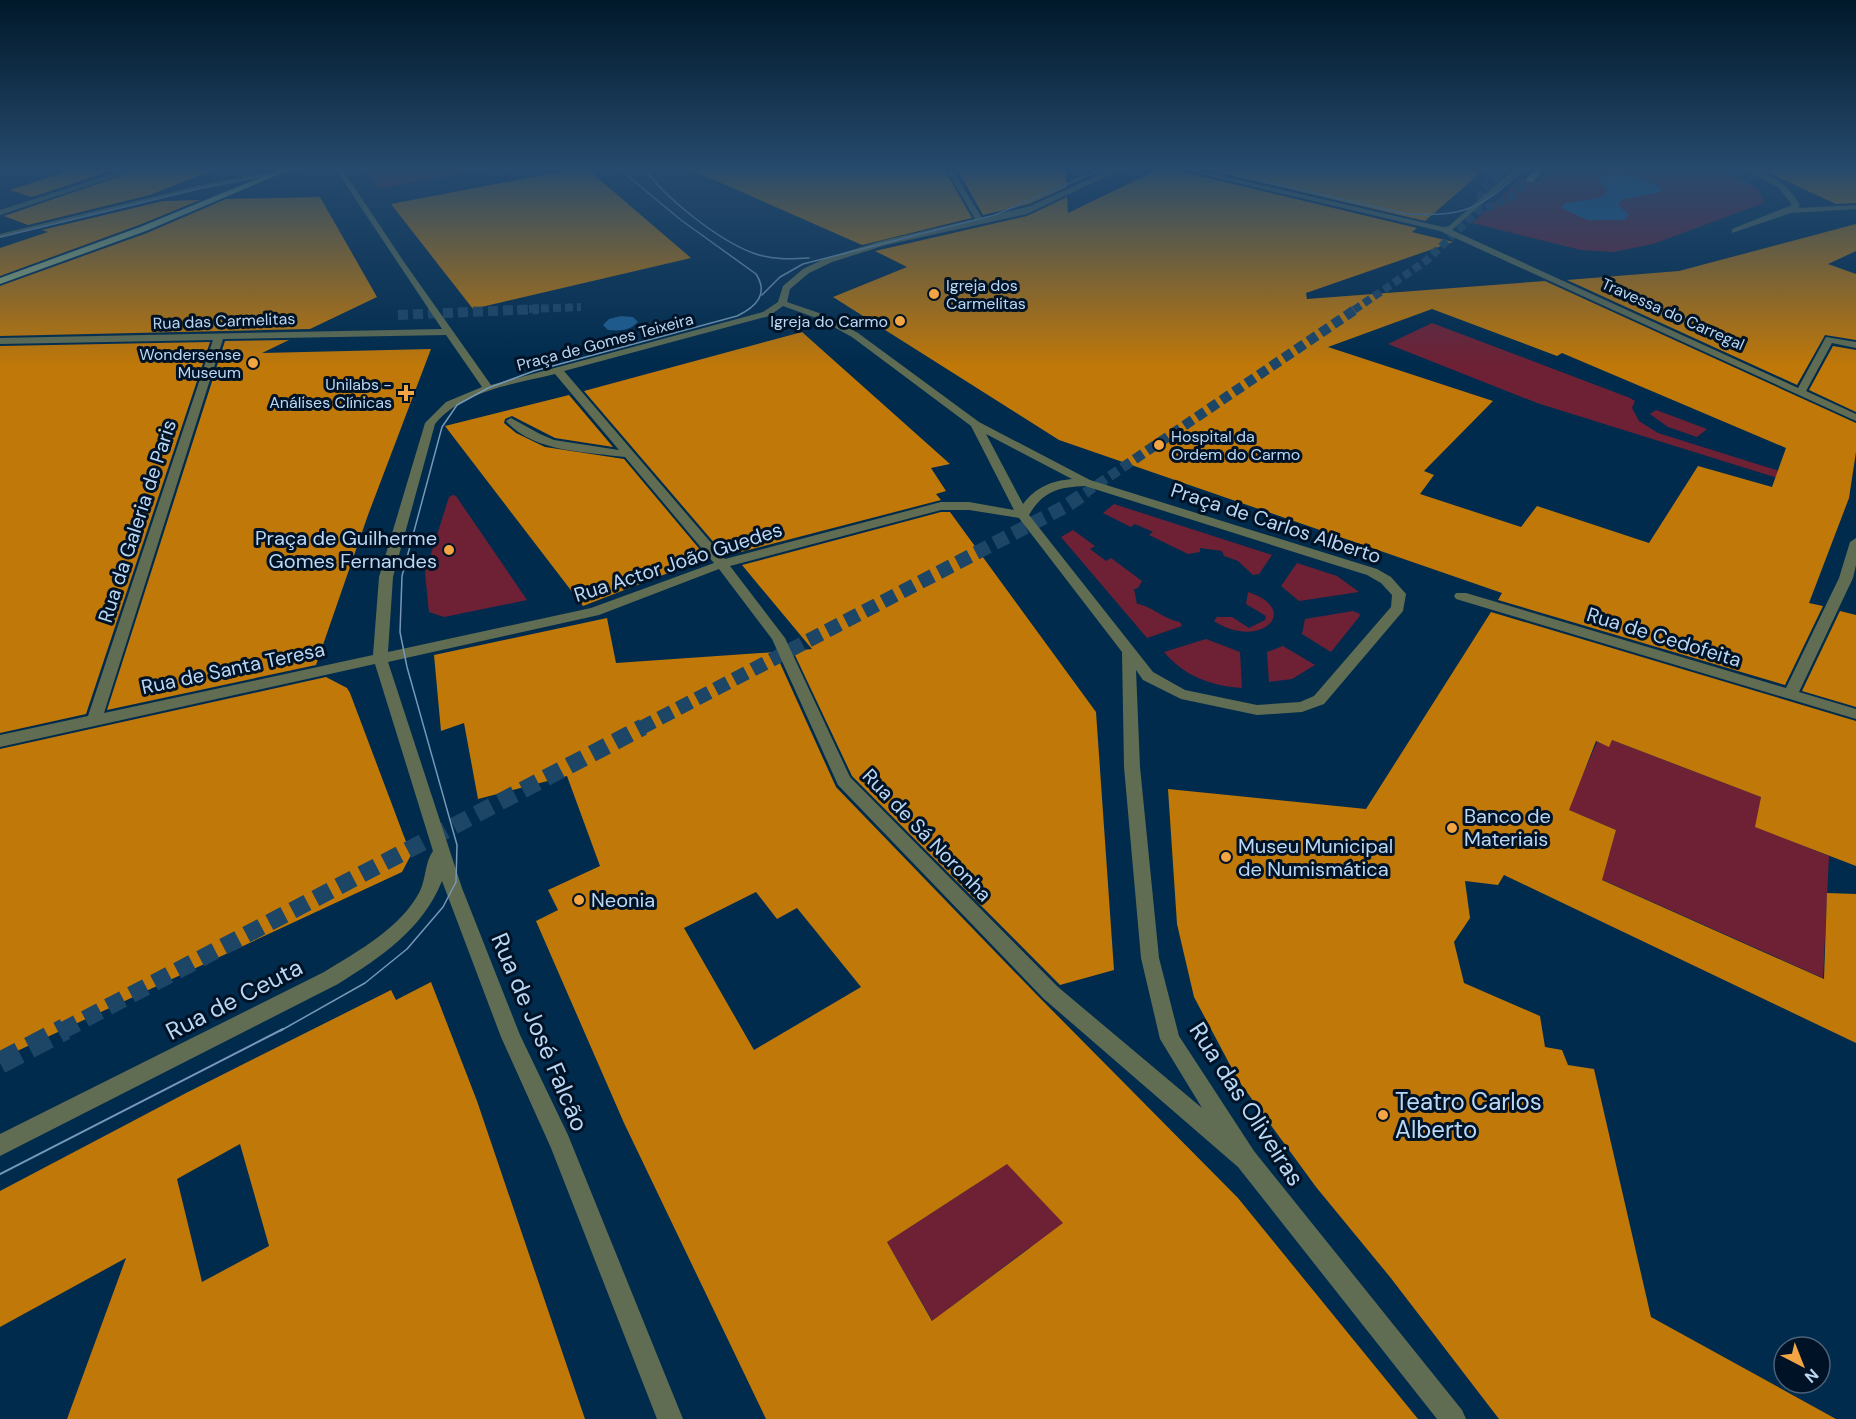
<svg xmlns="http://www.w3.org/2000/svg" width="1856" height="1419" viewBox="0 0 1856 1419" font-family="'DM Sans',sans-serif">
<rect width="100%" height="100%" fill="#002b4d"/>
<g fill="#6e2135">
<path d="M364 167H493L378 189Z"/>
<path d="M1553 167H1717L1754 186 1760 192 1764 203 1653 244 1613 252 1581 250 1472 223 1522 178 1538 181Z"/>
<path d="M1432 323 1630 398 1635 401 1632 408 1639 421 1658 433 1850 493 1848 500 1537 403 1388 344Z"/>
<path d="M1656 410 1707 429 1697 437 1668 427 1650 414Z"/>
<path d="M453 495 456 496 527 600 444 617 429 612 425 573 449 497Z"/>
<path d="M1114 504 1272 555 1259 574 1253 575 1238 561 1224 556 1222 551 1200 548V552L1188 554 1149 535 1153 532 1135 524 1131 527 1103 513Z"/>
<path d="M1073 530 1095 546 1090 549 1106 561 1111 558 1142 581 1138 588 1134 589 1137 604C1150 605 1163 619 1180 622L1182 626 1147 638 1061 537Z"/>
<path d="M1297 563 1337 576 1359 592 1299 601 1281 586Z"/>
<path d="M1248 592C1303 610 1260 651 1214 621L1217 617H1232L1249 628 1265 620 1266 616 1246 604Z"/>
<path d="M1353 611 1360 614 1359 617 1331 652 1302 634 1305 619Z"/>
<path d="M1206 639 1240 652 1242 688C1211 686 1184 676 1164 652Z"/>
<path d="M1283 646 1315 665 1292 679 1269 682 1267 652Z"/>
<path d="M1612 740 1761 797 1756 827 1829 856 1823 978 1567 864 1609 855 1616 830 1559 806 1580 781 1597 742 1609 746Z"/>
<path d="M1010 1146 1015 1172 1075 1235 1029 1248 948 1309 943 1339 887 1242 976 1184Z"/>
</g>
<g fill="#1c5e95">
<path d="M1607 174C1624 174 1648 177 1661 189L1660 192 1621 200 1618 205 1629 215 1624 220H1588L1561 208 1565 203 1599 198 1608 192 1598 179Z"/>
<path d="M621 316 633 317 638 322C629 331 620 331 608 330L603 325 609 319Z"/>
</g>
<g fill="#c07808" fill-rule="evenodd">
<path d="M80 167H124L32 197 10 190Z"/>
<path d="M147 167 215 169 150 195 28 225 4 216Z"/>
<path d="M585 167 691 258 473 309 391 204Z"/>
<path d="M685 167H943L972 218 862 245Z"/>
<path d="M956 167H1065L1067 187 1029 204 983 215Z"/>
<path d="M1163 167 1417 228 1412 232 1453 242 1306 293 1307 299 1545 281 1856 423V452L1849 498 1809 603 1823 606 1785 685 1498 600 1502 593 1059 440 833 297 907 267 875 251 1027 216 1067 197 1068 213ZM1432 309 1557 356 1562 353 1786 448 1772 487 1698 466 1649 543 1537 506 1521 527 1420 494 1434 475 1424 471 1493 401 1328 347Z"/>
<path d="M1196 167H1487L1425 221Z"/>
<path d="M1756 167H1856V203L1836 204Z"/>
<path d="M320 197 377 297 310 329 0 336V286L147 233 226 199Z"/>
<path d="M200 200 139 225 0 276V248L48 232 42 230 163 201Z"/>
<path d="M1856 224V251L1828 264 1856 274V340L1825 335 1797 385 1567 280 1679 271Z"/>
<path d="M802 332 950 464 931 468 946 491 936 494 941 500 733 554 729 549 722 552 584 391Z"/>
<path d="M289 340 262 353 431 349 368 515 316 665 107 710 225 341Z"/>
<path d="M210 342 86 714 0 733V346Z"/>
<path d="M1833 346 1856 350V412L1809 390Z"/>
<path d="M569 395 613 447 555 438 512 416 505 419 504 423 516 433 545 447 624 459 707 558 583 606 445 426Z"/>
<path d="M941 512H950L1096 712 1114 970 1060 985 852 776 793 651 812 649 742 565Z"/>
<path d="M1840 611 1856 615V707L1802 691Z"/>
<path d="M1491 612 1856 721V866L1755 827 1761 797 1612 740 1609 747 1596 741 1569 810 1616 830 1602 880 1824 979 1827 893 1856 894V1043L1504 875 1498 885 1465 881 1470 918 1454 942 1464 983 1540 1016 1545 1047 1562 1050 1568 1065 1594 1069 1651 1317 1836 1419H1499L1390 1277 1316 1187 1238 1080 1194 997 1177 924 1168 789 1366 809Z"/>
<path d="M607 618 616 663 775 652 836 787 1035 993 1238 1198 1418 1419H766L624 1123 536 921 558 910 548 890 600 866 567 776 478 799 464 723 441 731 434 655ZM756 892 777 919 797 908 861 987 754 1050 684 928ZM1007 1164 1063 1223 932 1321 887 1242Z"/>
<path d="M326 677 347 688 350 693 411 855 402 872 0 1059V749Z"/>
<path d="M431 982 477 1101 585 1419H67L126 1258 0 1327V1191L188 1092 391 990 396 1000ZM240 1144 269 1246 202 1282 177 1179Z"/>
</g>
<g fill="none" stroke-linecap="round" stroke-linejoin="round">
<path stroke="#1c4566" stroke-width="8" stroke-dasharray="8 4" stroke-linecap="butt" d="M505 310 581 307"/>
<path stroke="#1c4566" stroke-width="10" stroke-dasharray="10 5" stroke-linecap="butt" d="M398 315 539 309"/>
<g stroke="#1c4566" stroke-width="8" stroke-dasharray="8 4" stroke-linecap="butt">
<path d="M1478 211 1481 191 1506 167"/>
<path d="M1354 310 1426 261 1478 211 1510 198 1530 180"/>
</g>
<path stroke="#1c4566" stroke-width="10" stroke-dasharray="10 5" stroke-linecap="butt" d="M1085 493 1356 309"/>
<path stroke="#1c4566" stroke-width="14" stroke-dasharray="14 7" stroke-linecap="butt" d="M641 728 1066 506 1087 492"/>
<path stroke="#1c4566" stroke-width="17" stroke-dasharray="17 9" stroke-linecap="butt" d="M62 1031 643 727"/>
<path stroke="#1c4566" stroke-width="22" stroke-dasharray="22 11" stroke-linecap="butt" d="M0 1063 65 1029"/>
<g fill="#606d52" fill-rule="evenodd">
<path d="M133 167H145L0 215V210Z"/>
<path d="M334 167H341L404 262 491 385 763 312 778 302 783 286 803 269 826 258 881 241 975 219 945 167H954L952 169 982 218 1030 206 1116 167H1126L1027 214 886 245 832 262 809 273 790 289 787 302 825 315 858 333 979 422 1090 480 1377 569 1391 577 1406 594 1403 611 1324 704 1302 712 1257 715 1181 699 1143 680 1136 670 1140 767 1159 958 1179 1036 1254 1151 1462 1410 1466 1419H1437L1238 1167 1044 999 838 785 772 639 719 569 599 615 388 662 462 888 520 1035 568 1135 683 1419H657L551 1148 501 1037 442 881C422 930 381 957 338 984L0 1156V1134L324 972C358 951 401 928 420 891 426 878 425 862 433 851L375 664 0 747V735L88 716 213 340 0 344V338L442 329ZM783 306 819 319 852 337 971 426 1014 510 969 502H941L725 559 564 371 769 316ZM446 335 482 387 446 402 425 423 379 577 373 655 104 713 223 339ZM555 374 619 450 554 440 540 434 511 418 506 421C533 452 587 452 625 457L714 563 591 608 388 652 393 577 435 424C463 390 515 384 555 374ZM986 434 1072 479C1051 481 1036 487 1023 504ZM1085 486 1367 575 1381 583 1392 595 1391 607 1314 696 1300 702 1257 705 1185 690 1153 672 1029 515C1043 491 1059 487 1085 486ZM941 510H969L1019 518 1122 652 1124 767 1141 958 1160 1039 1202 1108 1058 987 850 777 785 638 730 566Z"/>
<path d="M1170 167H1184L1443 227 1449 226 1516 167H1524L1452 230 1798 388 1826 337 1856 342V348L1832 343 1806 391 1856 414V421L1440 231Z"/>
<path d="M1740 167C1763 167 1791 185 1800 206L1798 208 1856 205V209L1791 213 1732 233V229L1792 205 1779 188Z"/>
<path d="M287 168 290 172 201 189 0 238V234L201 185Z"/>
<path d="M1856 538V565L1853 578 1799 692 1856 709V719L1456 599 1454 596 1456 593H1466L1786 688 1839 578 1850 542Z"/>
</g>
<g fill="#97b078" fill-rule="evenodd">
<path d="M286 167H296L146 231 0 284V278L140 227Z"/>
<path d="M1538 167H1546L1533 182H1527V178Z"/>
</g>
<g stroke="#7698b6" stroke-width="1.5">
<path d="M643 167C665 198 718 240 753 253 771 260 791 259 809 258"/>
<path d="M1201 167 1406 214C1468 217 1481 208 1526 167"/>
<path d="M0 237 202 188 311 167"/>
<path d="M762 295 780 277 803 264 995 215 1107 167"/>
<path d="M280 1031 365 983 407 949 443 907 456 882 457 845 407 667 400 632 402 576 442 427 457 405 488 388 534 371 737 316C756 307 769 294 756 274L681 220 617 167"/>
</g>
<path stroke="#7698b6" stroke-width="2" d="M0 1174 283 1029"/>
</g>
<linearGradient id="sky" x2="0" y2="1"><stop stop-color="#00182a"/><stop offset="0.46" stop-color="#264a6d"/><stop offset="1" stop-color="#264a6d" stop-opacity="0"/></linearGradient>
<rect width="1856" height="366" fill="url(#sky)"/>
<g fill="#f3a443" stroke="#001326" stroke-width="2">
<circle cx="934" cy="294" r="6"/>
<circle cx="900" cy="321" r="6"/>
<circle cx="253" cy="363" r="6"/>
<path d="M403 384h6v6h6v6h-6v6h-6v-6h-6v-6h6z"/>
<circle cx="1159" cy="445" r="6"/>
<circle cx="449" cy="550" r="6"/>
<circle cx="1452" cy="828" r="6"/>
<circle cx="1226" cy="857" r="6"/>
<circle cx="579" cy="900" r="6"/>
<circle cx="1383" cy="1115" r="6"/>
</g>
<g text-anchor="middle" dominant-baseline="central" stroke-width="6" stroke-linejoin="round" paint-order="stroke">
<g font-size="16" fill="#bbd7f3" stroke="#001326" text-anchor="end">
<text x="946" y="285" text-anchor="start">Igreja dos<tspan x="946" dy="18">Carmelitas</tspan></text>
<text x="888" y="321">Igreja do Carmo</text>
<text x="241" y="354">Wondersense<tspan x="241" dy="18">Museum</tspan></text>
<text x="392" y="384">Unilabs -<tspan x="392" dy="18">Análises Clínicas</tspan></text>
<text x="1171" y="436" text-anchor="start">Hospital da<tspan x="1171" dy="18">Ordem do Carmo</tspan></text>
</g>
<g font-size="16" fill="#bbd7f3" stroke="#001326">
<text transform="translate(1673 314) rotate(24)">Travessa do Carregal</text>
<text transform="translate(224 321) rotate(-2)">Rua das Carmelitas</text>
<text transform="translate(605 342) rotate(-15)">Praça de Gomes Teixeira</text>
</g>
<g font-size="20" fill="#bbd7f3" stroke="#001326">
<text transform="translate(137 521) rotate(-72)">Rua da Galeria de Paris</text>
<text transform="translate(1276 523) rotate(18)">Praça de Carlos Alberto</text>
<text transform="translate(678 562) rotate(-18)">Rua Actor João Guedes</text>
<text transform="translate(1664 637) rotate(17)">Rua de Cedofeita</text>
<text transform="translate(233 668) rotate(-12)">Rua de Santa Teresa</text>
<text transform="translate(927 835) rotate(46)">Rua de Sá Noronha</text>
</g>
<g font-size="20" fill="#bbd7f3" stroke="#001326" text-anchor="start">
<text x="437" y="538" text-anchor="end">Praça de Guilherme<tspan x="437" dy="23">Gomes Fernandes</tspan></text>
<text x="1464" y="816">Banco de<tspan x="1464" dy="23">Materiais</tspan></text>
<text x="1238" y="846">Museu Municipal<tspan x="1238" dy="23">de Numismática</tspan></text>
<text x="591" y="900">Neonia</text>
</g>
<g font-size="24" fill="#bbd7f3" stroke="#001326">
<text transform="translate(234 999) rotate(-27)">Rua de Ceuta</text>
<text transform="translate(540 1032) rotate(67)">Rua de José Falcão</text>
<text transform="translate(1247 1104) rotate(57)">Rua das Oliveiras</text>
</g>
<g font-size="24" fill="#bbd7f3" stroke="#001326" text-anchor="start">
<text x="1395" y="1101">Teatro Carlos<tspan x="1395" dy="28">Alberto</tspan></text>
</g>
</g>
<g transform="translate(1802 1365) rotate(138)"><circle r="28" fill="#001326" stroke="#4b6178" stroke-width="1.5"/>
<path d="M0-4.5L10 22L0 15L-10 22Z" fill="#f3a443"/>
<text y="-9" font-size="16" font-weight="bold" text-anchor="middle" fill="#bbd7f3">N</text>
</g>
</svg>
